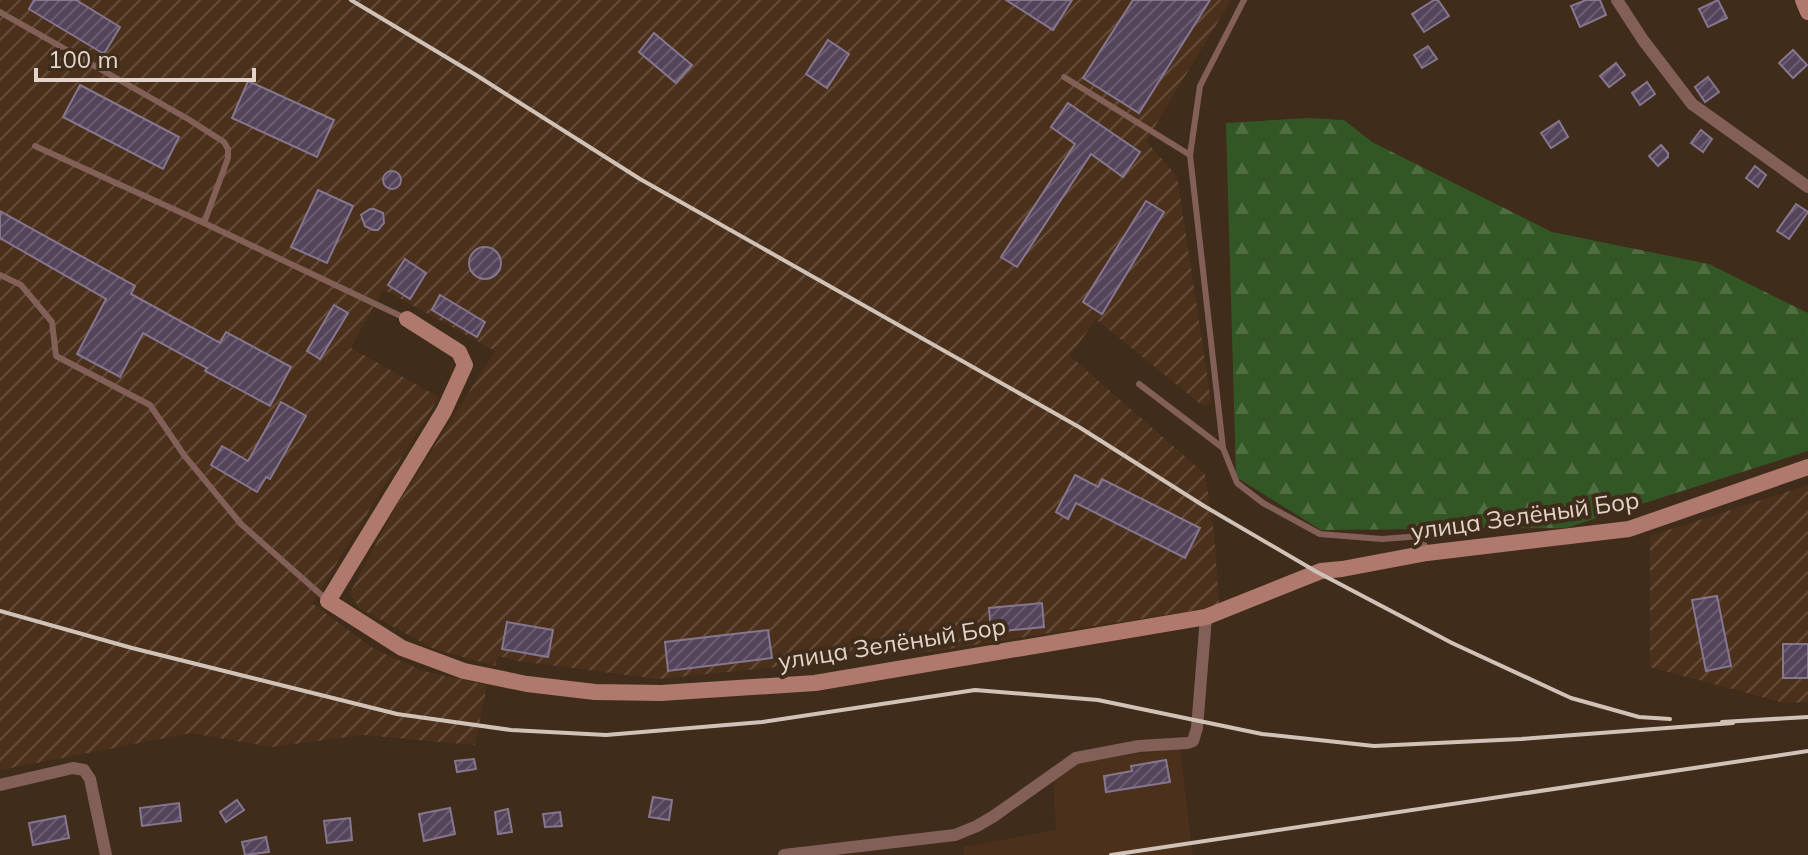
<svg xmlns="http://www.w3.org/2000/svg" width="1808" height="855" viewBox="0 0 1808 855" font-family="Mulish,sans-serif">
<defs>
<pattern id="industrial-furrows" width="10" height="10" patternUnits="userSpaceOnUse" patternTransform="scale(2)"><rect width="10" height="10" fill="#4b301b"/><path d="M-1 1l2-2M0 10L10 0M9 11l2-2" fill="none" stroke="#654d3b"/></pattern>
<pattern id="forest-firs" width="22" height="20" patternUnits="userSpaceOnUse" patternTransform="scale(2)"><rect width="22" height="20" fill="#335724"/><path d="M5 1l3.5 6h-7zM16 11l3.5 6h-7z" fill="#506e42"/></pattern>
<pattern id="building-hatch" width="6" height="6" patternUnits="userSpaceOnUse" patternTransform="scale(2)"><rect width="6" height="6" fill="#53445b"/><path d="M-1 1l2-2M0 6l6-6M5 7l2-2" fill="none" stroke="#6b5e71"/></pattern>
</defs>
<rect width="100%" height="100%" fill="#402c1b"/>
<path fill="#4b301b" d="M1180 748 1193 855H964L963 847 1056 830 1052 766Z"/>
<g fill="url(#industrial-furrows)">
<path d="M0 0H1231L1146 141 1177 176 1211 401 1204 407 1096 319 1070 356 1205 474 1214 532 1219 604 1202 609 942 650 658 679 518 661 498 656 495 666 434 649 359 608 350 593 395 508 495 351 383 289 351 348 439 397 312 603 374 649 423 671 487 685 475 745 363 735 271 747 191 733 0 770Z"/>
<path d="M1808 485V702L1785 703 1650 667V536Z"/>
</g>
<path fill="url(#forest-firs)" d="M1309 118 1344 120 1372 142 1552 232 1709 264 1808 313V451L1566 528 1321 530 1236 477 1226 123Z"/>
<g fill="url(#building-hatch)" stroke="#86768e" stroke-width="2">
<path d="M34 0H76L120 27 104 54 29 9Z"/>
<path d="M1006 0H1072L1053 30Z"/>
<path d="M1133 0H1210L1139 113 1083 78Z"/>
<path d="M1434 0H1438L1449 16 1424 32 1412 14Z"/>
<path d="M1586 0H1600L1606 15 1580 27 1571 6Z"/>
<path d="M1718 0 1727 18 1708 27 1699 9Z"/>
<path d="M654 33 692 65 676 83 639 52Z"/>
<path d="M828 40 849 54 827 88 806 74Z"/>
<path d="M1428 46 1437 59 1422 68 1414 55Z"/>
<path d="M1793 50 1807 65 1793 78 1779 63Z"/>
<path d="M1616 63 1625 75 1609 87 1600 76Z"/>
<path d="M1708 77 1719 92 1705 102 1695 87Z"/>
<path d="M248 81 334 120 317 157 232 118Z"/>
<path d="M1647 82 1655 94 1640 105 1632 93Z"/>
<path d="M80 85 179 137 163 169 63 117Z"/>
<path d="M1068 103 1140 152 1123 177 1091 154 1017 267 1001 257 1075 144 1051 127Z"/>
<path d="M1559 121 1568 137 1551 148 1541 133Z"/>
<path d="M1701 130 1712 139 1703 152 1691 143Z"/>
<path d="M1661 145 1668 153V157L1658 166 1649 156Z"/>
<path d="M1755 166 1766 175 1758 187 1746 178Z"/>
<circle cx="392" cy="180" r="9"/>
<path d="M318 190 353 206 327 263 291 247Z"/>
<path d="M1146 201 1164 212 1102 314 1083 302Z"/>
<path d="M1796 204 1808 212 1789 239 1777 231Z"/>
<path d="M370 209H374L383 213 384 223 378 230H373L365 226 361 215Z"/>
<path d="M0 211 135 286 131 294 220 343 226 332 291 367 270 406 205 371 207 368 143 333 120 377 77 354 106 299 0 238Z"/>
<circle cx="485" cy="263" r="16"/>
<path d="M405 259 426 273 410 299 388 285Z"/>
<path d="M440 295 485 322 477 337 432 310Z"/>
<path d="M334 305 348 313 320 359 307 351Z"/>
<path d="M281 402 306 416 270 479 266 477 257 492 211 465 222 446 248 461Z"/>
<path d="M1075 475 1098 487 1102 479 1200 528 1185 558 1076 503 1068 519 1056 512Z"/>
<path d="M1717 596 1731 666 1706 671 1692 600Z"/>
<path d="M1042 603 1044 627 991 632 989 608Z"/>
<path d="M507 622 553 630 548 657 502 649Z"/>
<path d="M768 630 772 658 668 671 665 642Z"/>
<rect x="1783" y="644" width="25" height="34"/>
<path d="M474 759 476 769 457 772 455 761Z"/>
<path d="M1166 760 1170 782 1106 792 1104 776 1132 771 1131 766Z"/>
<path d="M653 797 672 800 669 820 649 817Z"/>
<path d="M237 800 244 810 226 822 220 812Z"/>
<path d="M179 803 181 821 142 826 140 808Z"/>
<path d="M450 808 455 834 424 841 419 814Z"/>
<path d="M508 809 512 832 498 834 495 812Z"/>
<path d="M560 812 562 826 545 827 543 814Z"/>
<path d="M65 816 69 838 33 845 29 823Z"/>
<path d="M350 818 352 840 327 843 324 821Z"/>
<path d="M266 837 269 852 245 855 242 842Z"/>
</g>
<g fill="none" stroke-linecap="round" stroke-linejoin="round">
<g stroke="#826058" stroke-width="6">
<path d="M1244 0 1200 86 1190 155 1223 448 1237 483 1263 503 1320 534 1382 539 1421 536 1427 553"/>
<path d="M0 12 188 119 224 142 228 149V158L204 223 405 318"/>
<path d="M1064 77 1190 155"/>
<path d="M35 146 204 223"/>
<path d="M0 275 21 285 52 322 56 356 150 405 184 455 241 524 327 600"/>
<path d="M1139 384 1223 448"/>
</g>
<g stroke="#826058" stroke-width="12">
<path d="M1617 0 1643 40 1692 104 1808 187"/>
<path d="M0 785 73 768 84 770 90 779 106 855"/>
<path d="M784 855 955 835 977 826 994 816 1076 758 1139 746 1188 743 1193 741 1197 728 1206 617"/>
</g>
<g stroke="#af7a6d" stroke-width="16">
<path d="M1803 0 1808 12"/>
<path d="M407 319 459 352 465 365 444 411 328 601 402 648 464 671 527 684 595 692 661 693 815 683 1206 617 1321 571 1342 569 1427 553 1629 529 1808 467"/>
</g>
<g stroke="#d1c2b8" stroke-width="4">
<path d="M351 0 476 75 640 179 1079 427 1204 506 1317 572 1452 643 1571 698 1639 717 1670 719"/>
<path d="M0 611 132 648 397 714 511 730 606 735 762 722 975 690 1098 700 1262 734 1374 746 1521 739 1733 723"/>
<path d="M1722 722 1808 717"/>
<path d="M1111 855 1808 751"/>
</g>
</g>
<g text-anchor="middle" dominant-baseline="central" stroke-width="8" stroke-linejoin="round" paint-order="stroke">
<g font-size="24" fill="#e2d4ca" stroke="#402c1b">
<text transform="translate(1525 515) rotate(-8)">улица Зелёный Бор</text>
<text transform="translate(892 643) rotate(-9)">улица Зелёный Бор</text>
</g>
</g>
<path d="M36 68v12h218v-12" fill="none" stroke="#e2d4ca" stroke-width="4"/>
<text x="48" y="68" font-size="24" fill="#e2d4ca" stroke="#402c1b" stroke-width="6" paint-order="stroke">100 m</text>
</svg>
